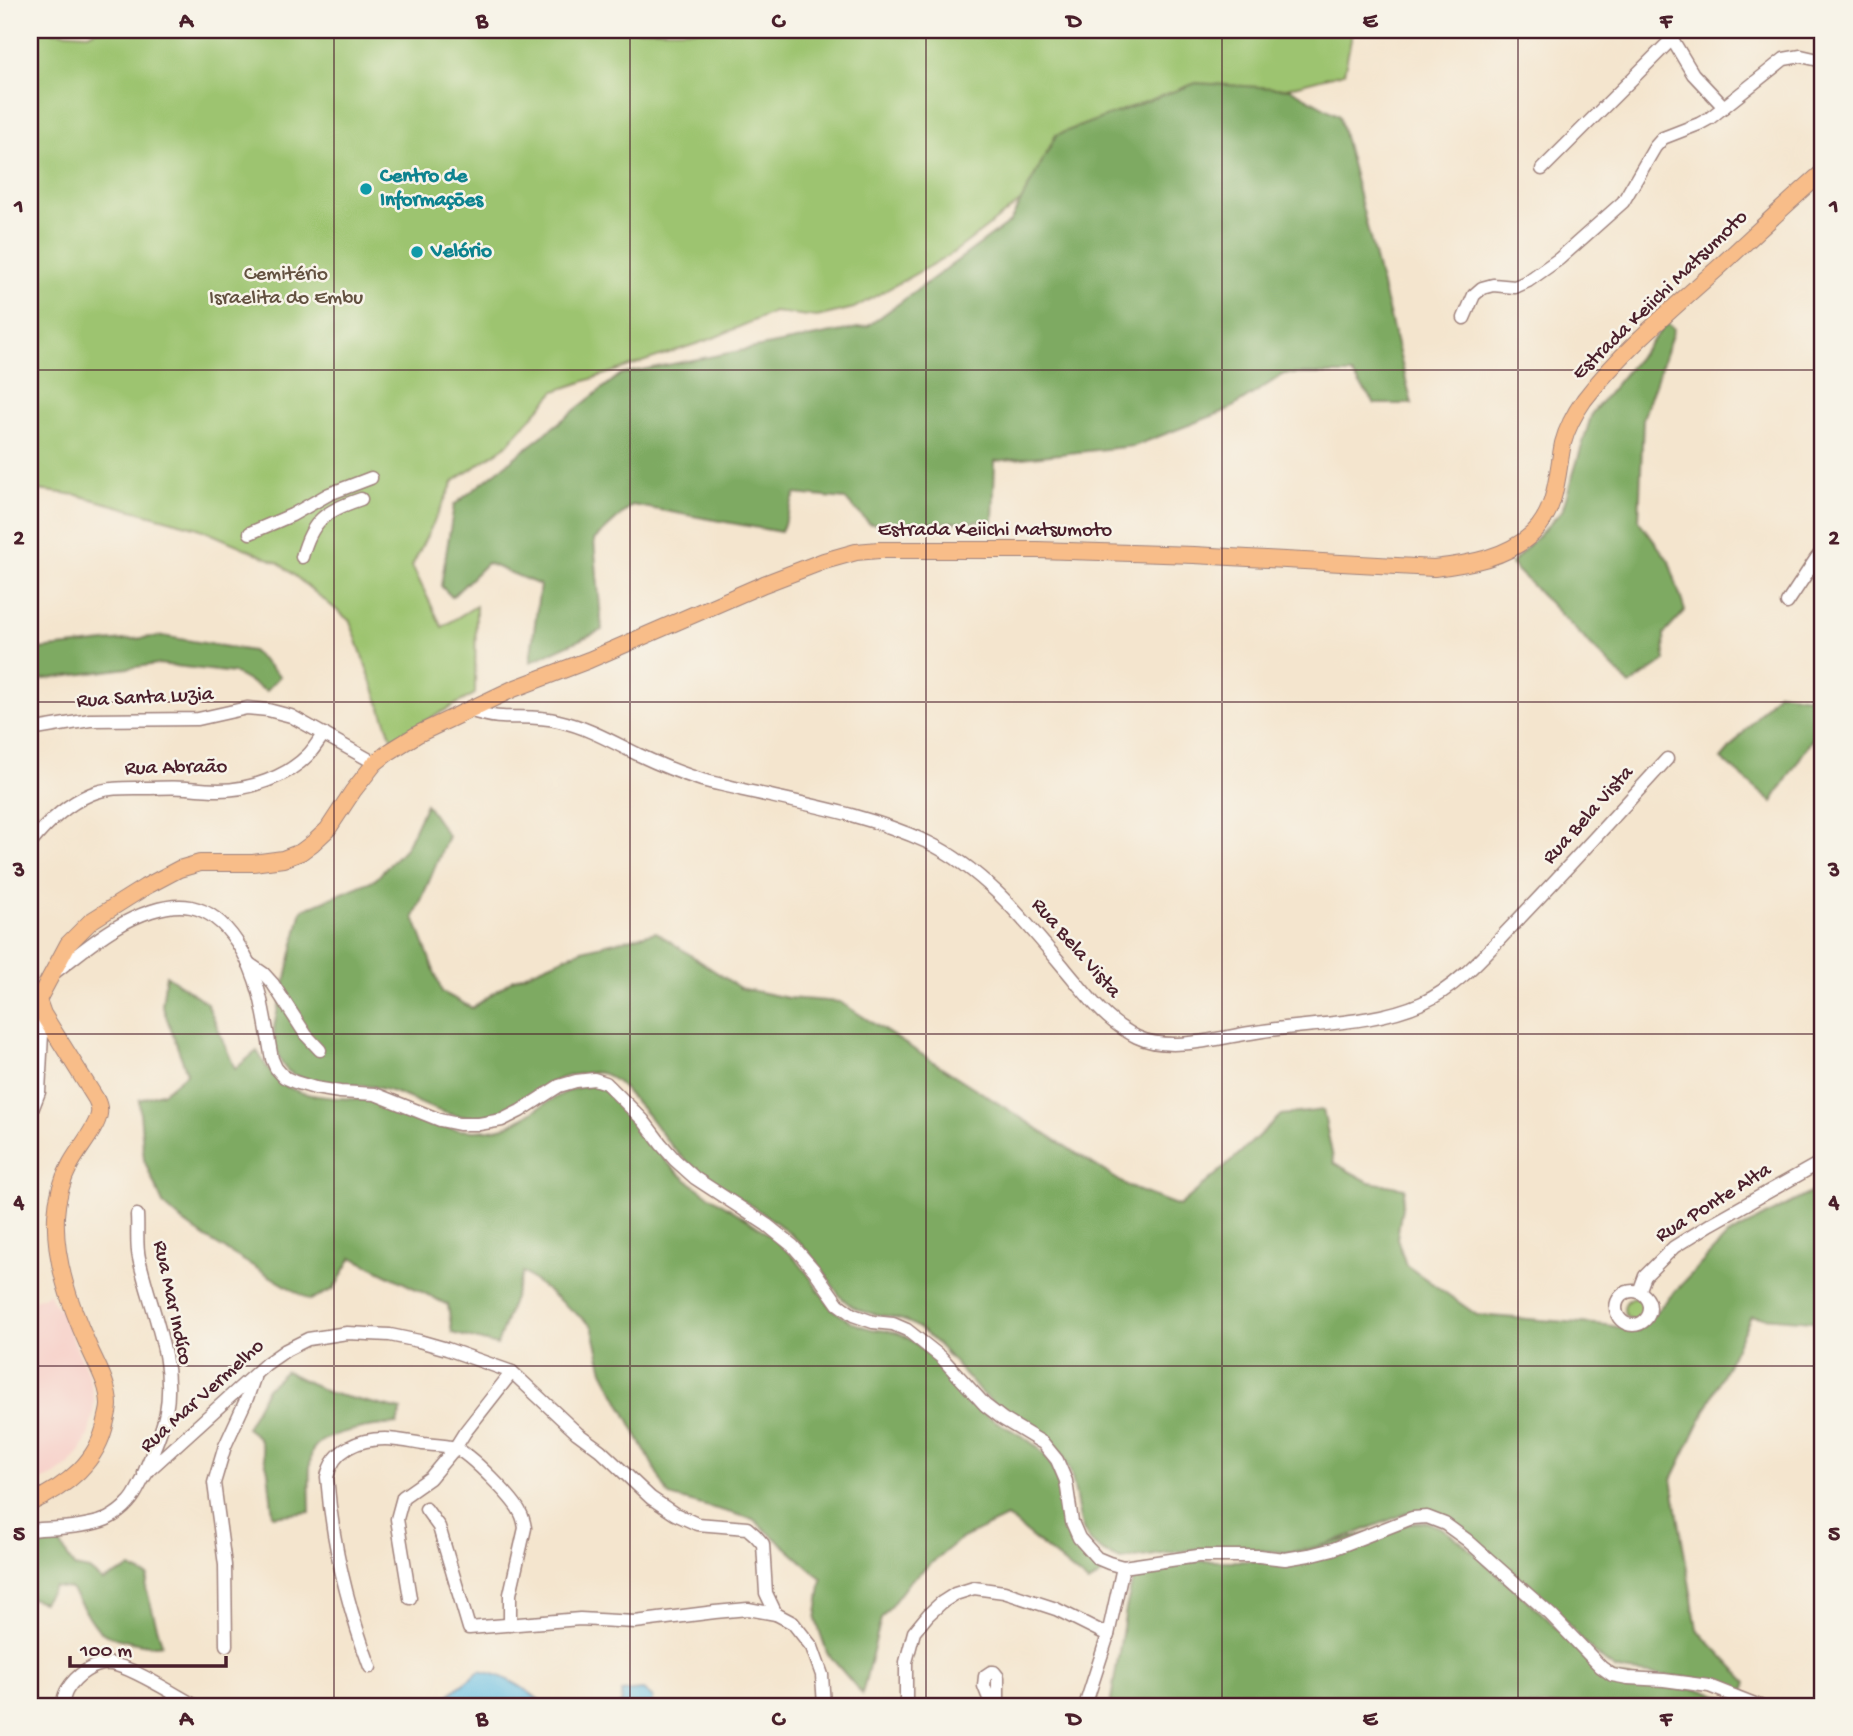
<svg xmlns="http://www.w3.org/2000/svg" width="1853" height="1736" viewBox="0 0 1853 1736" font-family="'Gochi Hand',sans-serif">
<rect width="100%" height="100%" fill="#f7f3e8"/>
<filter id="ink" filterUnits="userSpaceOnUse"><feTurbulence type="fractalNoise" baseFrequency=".0143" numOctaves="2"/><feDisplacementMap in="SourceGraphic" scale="14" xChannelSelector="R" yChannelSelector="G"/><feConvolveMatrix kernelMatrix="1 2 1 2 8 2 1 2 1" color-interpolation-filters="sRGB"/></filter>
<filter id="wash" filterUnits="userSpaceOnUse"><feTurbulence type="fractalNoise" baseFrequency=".00686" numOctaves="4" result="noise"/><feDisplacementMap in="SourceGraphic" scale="28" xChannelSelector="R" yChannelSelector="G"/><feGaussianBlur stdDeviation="1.57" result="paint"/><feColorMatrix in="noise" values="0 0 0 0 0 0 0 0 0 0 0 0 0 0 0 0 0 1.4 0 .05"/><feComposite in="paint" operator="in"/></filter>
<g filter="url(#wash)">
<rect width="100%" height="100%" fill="#f4e5ce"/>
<path fill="#f7d0c9" d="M49 1294 54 1304 63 1311 77 1349 88 1373 94 1399 93 1415 89 1433 81 1451 69 1465 57 1474 32 1485 30 1480V1302Z"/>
<g fill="#9dc470" stroke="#74724e" stroke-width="2">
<path d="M30 30 88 34 96 30H1353L1344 73 1109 134 953 253 854 308 817 317 774 312 711 339 555 391 506 446 454 481 412 566 442 627 476 606 475 694 392 739 350 621 279 563 198 528 77 495 30 489Z"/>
<circle cx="1635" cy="1309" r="11"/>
</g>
<g fill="#7eaa62" stroke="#646446" stroke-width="2">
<path d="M1196 83 1291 89 1339 116 1412 404H1375L1352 374H1284L1228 410 1134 446 995 461 993 521 870 524 845 499 795 494 781 532 632 505 594 540 602 630 530 662 540 585 487 563 452 597 441 586 454 505 621 374 868 326 1010 222 1056 135Z"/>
<path d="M1667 323 1674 329 1643 419 1639 521 1669 561 1685 611 1664 634 1665 661 1630 685 1511 564 1562 511 1592 413Z"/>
<path d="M162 636 252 651 280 676 266 691 234 673 158 664 30 681V650Z"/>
<path d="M1823 675V722L1772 802 1721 759 1778 692 1809 697Z"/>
<path d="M426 804 448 836 414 917 442 992 472 1008 512 980 582 950 656 932 740 988 788 998 840 1002 1129 1187 1179 1206 1227 1165 1281 1115 1323 1110 1334 1163 1369 1182 1405 1188 1397 1238 1406 1265 1477 1315 1607 1325 1638 1331 1727 1236 1822 1187 1823 1322 1751 1316 1672 1479 1697 1629 1747 1682 1743 1693 1711 1680 1629 1672 1615 1669 1605 1662 1584 1642 1555 1610 1471 1535 1448 1518 1428 1511 1410 1512 1331 1543 1307 1549 1285 1552 1232 1549H1197L1121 1560C1075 1543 1082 1522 1073 1482 1070 1466 1060 1450 1049 1439 1033 1423 1009 1416 992 1402 963 1378 944 1343 912 1324 889 1311 864 1320 843 1299 834 1290 828 1278 821 1268 814 1259 805 1249 797 1240 762 1207 716 1189 681 1156 669 1145 660 1131 650 1118 644 1110 636 1102 629 1095 624 1089 618 1082 611 1078 605 1073 595 1072 587 1073 577 1074 567 1075 557 1080 536 1089 520 1107 498 1113 442 1129 416 1091 367 1086 344 1084 308 1085 288 1071 278 1063 274 1043 274 1031 274 1020 279 1006 282 995 289 966 295 938 302 910L376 879 406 847Z"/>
<path d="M166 975 207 1003 235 1069 257 1051C264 1062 270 1075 280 1082 305 1101 342 1096 371 1101 387 1104 403 1112 418 1118 445 1130 474 1135 504 1127 530 1119 576 1072 603 1090 609 1093 615 1100 619 1105 626 1112 633 1118 638 1125 649 1138 657 1152 669 1164 696 1192 733 1208 764 1231 780 1243 795 1257 807 1273 816 1285 823 1299 833 1309 844 1319 858 1326 872 1329 883 1331 894 1330 904 1336 935 1353 954 1386 979 1409 997 1426 1022 1432 1039 1449 1078 1487 1044 1540 1105 1569L1099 1577 1088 1583 1007 1517 959 1540 909 1582 881 1619 862 1694 827 1653 816 1620 822 1579 753 1519 669 1496 603 1371 592 1326 523 1272 497 1345 452 1333 448 1305 352 1257 334 1289 310 1300 204 1237 182 1221 163 1204 144 1160 139 1100 164 1092 187 1073 162 1005Z"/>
<path d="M286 1371 329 1393 401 1410 397 1424C378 1425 318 1432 312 1452 308 1463 310 1499 310 1512L273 1516 268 1471 259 1438 246 1428 267 1388Z"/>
<path d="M1426 1522 1442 1528 1464 1544 1547 1618 1597 1671 1664 1686 1708 1691 1744 1706H1110L1126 1609 1133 1578 1141 1569 1198 1561H1259L1413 1523Z"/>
<path d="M56 1536 74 1567 89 1570 103 1581 130 1568 148 1576 146 1588 162 1644C152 1648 113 1639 103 1633 94 1628 78 1599 71 1589L54 1587 43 1602 30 1598V1538Z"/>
</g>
<g fill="#67bfe4" stroke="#586f88" stroke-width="2">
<path d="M480 1671C506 1675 527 1689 546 1706H434Z"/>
<path d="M643 1690 653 1698V1706H618L622 1702 621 1692Z"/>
</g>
</g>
<g filter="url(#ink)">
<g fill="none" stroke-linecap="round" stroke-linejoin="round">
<defs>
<g id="minor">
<path d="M1672 39 1693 74 1724 107"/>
<path d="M1542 169 1672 39 1676 30"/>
<path d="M1464 318 1474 295 1482 288 1493 285 1515 287 1528 281 1559 259 1623 202 1655 147 1663 138 1699 124 1710 118 1784 59 1801 56 1823 61"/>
<path d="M250 533 292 515 329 494 371 478"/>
<path d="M302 557C312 520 325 511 361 499"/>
<path d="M1787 603 1816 559 1823 550"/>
<path d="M468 710C480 713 490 717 502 717 521 718 540 716 559 721 586 727 611 741 637 754 658 764 680 773 702 780 716 784 730 786 743 790 805 804 869 815 927 842 985 870 1025 921 1066 970 1082 989 1098 1011 1119 1026 1125 1030 1131 1034 1137 1037 1170 1053 1222 1037 1256 1032 1309 1023 1373 1025 1422 1003 1458 987 1486 953 1513 925 1565 871 1616 815 1667 759"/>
<path d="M30 730 90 720 198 719 247 708 268 710 291 716 375 763"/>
<path d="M30 844C46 824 67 804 91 794 108 787 127 788 144 788 159 788 173 787 187 788 198 789 209 790 219 790 249 790 287 777 308 755 314 749 318 741 324 734"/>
<path d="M248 963 264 974 273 984 306 1035 320 1050"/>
<path d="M55 972C75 957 93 941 115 928 135 916 166 902 191 907 229 915 251 961 260 996 265 1016 268 1038 272 1059L276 1068 284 1077 295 1082 315 1088 340 1092 375 1094 440 1120 459 1124H479L502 1120 520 1111 559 1086 576 1081 594 1079 606 1083 643 1120 661 1144 675 1160 695 1178 767 1225 793 1246 814 1270 838 1304 853 1315 873 1322 893 1324 907 1330 941 1357 985 1405 1003 1419 1043 1443 1057 1460 1066 1481 1072 1522 1079 1538 1097 1558 1109 1563 1123 1567 1198 1556H1259L1285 1559 1309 1555 1333 1549 1412 1518 1427 1517 1445 1524 1467 1540 1551 1615 1601 1667 1612 1675 1628 1678 1664 1680 1709 1686 1760 1706"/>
<path d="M30 1115 39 1092 43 1014"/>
<path d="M137 1215C138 1229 136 1245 139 1258 150 1309 176 1359 166 1412 162 1433 152 1453 144 1473"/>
<circle cx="1633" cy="1308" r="17"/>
<path d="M1639 1292 1645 1276 1674 1247 1711 1224 1823 1161"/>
<path d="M426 1509 439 1527 469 1628 580 1619 635 1622 715 1612 748 1609 776 1614"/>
<path d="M30 1530C52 1528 86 1528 107 1519 115 1515 123 1509 129 1502 138 1493 140 1480 150 1469L266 1364 286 1350 308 1339 347 1333 390 1335 419 1341 447 1349 512 1372 577 1433 600 1450 651 1498 675 1514 697 1524 747 1528 755 1535 763 1544 766 1593 776 1614 793 1623 812 1647 822 1675 824 1706"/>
<path d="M410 1598 397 1519 403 1497 430 1478 455 1448 465 1432 512 1372"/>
<path d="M1108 1635 1123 1567"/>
<path d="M226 1645 225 1565 214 1483 225 1446 247 1398 254 1378"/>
<path d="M370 1667C347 1605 332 1542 327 1477 333 1449 359 1439 385 1439 397 1439 411 1442 423 1444 433 1445 446 1445 455 1448 470 1454 513 1498 520 1512 523 1517 524 1522 525 1528L510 1594V1625"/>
<path d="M62 1706C63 1701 64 1695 67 1690 76 1675 94 1662 112 1664 132 1667 177 1696 196 1706"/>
<path d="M906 1706V1662L914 1632 928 1615 941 1603 955 1594 974 1588 1004 1592 1056 1609 1108 1635 1085 1706"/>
<path d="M992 1706 984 1686 985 1676 991 1672H994L998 1677V1706"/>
</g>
<path id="major" d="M30 1503C67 1486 98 1462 106 1421 107 1416 109 1410 109 1405 109 1384 96 1364 88 1345 70 1305 54 1260 56 1216 57 1199 62 1180 70 1165 77 1151 97 1128 99 1114 100 1109 98 1103 96 1099L43 1014 38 1000 68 944 91 921 145 887 179 869 200 863H253L283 859 301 852 313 843 328 829 353 791 375 763 389 752 418 734 513 689 589 660 764 584 824 561 856 552 879 550H1037L1194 555 1434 568C1468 564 1507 558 1533 533 1557 510 1557 473 1563 443 1567 428 1575 413 1584 400 1620 353 1672 309 1717 269 1752 237 1787 203 1823 172"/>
</defs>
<use href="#minor" stroke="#9f827c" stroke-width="15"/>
<use href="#major" stroke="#9f827c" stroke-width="18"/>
<use href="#minor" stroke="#fff" stroke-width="12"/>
<use href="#major" stroke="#f8bd89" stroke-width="16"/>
</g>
</g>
<path fill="none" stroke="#4a1f2b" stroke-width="2" stroke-opacity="0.55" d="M334 30V1706M630 30V1706M926 30V1706M1222 30V1706M1518 30V1706M30 370H1823M30 702H1823M30 1034H1823M30 1366H1823"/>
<g fill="#0f9aa8" stroke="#f7f3e8" stroke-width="2.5">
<circle cx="366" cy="189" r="7"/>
<circle cx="417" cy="252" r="7"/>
</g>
<g text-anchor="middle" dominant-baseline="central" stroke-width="5" stroke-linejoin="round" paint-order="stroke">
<g font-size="21" font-weight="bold" fill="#0d838f" stroke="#f7f3e8" text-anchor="start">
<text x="380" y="177">Centro de<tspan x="380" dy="24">Informações</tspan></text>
<text x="431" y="252">Velório</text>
</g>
<g font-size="21" fill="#635140" stroke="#f7f3e8">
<text x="286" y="275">Cemitério<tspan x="286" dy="24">Israelita do Embu</tspan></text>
</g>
<g font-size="21" fill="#4a1f2b" stroke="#f7f3e8">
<text transform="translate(1661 296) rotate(-44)">Estrada Keiichi Matsumoto</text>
<text x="995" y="531">Estrada Keiichi Matsumoto</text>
<text transform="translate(145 699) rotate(-3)">Rua Santa Luzia</text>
<text transform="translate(176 769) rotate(-1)">Rua Abraão</text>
<text transform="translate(1589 816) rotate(-48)">Rua Bela Vista</text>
<text transform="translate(1075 949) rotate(49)">Rua Bela Vista</text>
<text transform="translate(1714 1204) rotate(-32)">Rua Ponte Alta</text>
<text transform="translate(171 1303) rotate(78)">Rua Mar Indíco</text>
<text transform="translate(203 1397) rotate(-42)">Rua Mar Vermelho</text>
</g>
</g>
<rect width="1853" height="1736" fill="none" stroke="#f7f3e8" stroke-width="77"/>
<path d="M70 1656v10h156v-10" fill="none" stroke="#4a1f2b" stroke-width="3.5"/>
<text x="80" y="1656" font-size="21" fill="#4a1f2b" stroke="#f7f3e8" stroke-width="5" paint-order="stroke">100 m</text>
<rect x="38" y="38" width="1776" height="1660" fill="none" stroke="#4a1f2b" stroke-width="2.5"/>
<g font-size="23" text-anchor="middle" font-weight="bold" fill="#4a1f2b">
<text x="186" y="27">A</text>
<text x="482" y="27">B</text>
<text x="778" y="27">C</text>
<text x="1074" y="27">D</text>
<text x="1370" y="27">E</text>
<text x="1666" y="27">F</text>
<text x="19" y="212">1</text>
<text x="1834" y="212">1</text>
<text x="19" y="544">2</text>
<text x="1834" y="544">2</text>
<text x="19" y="876">3</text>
<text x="1834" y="876">3</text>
<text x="19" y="1208">4</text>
<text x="1834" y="1208">4</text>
<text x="19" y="1540">5</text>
<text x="1834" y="1540">5</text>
<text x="186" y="1725">A</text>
<text x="482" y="1725">B</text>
<text x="778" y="1725">C</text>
<text x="1074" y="1725">D</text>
<text x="1370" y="1725">E</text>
<text x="1666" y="1725">F</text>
</g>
</svg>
